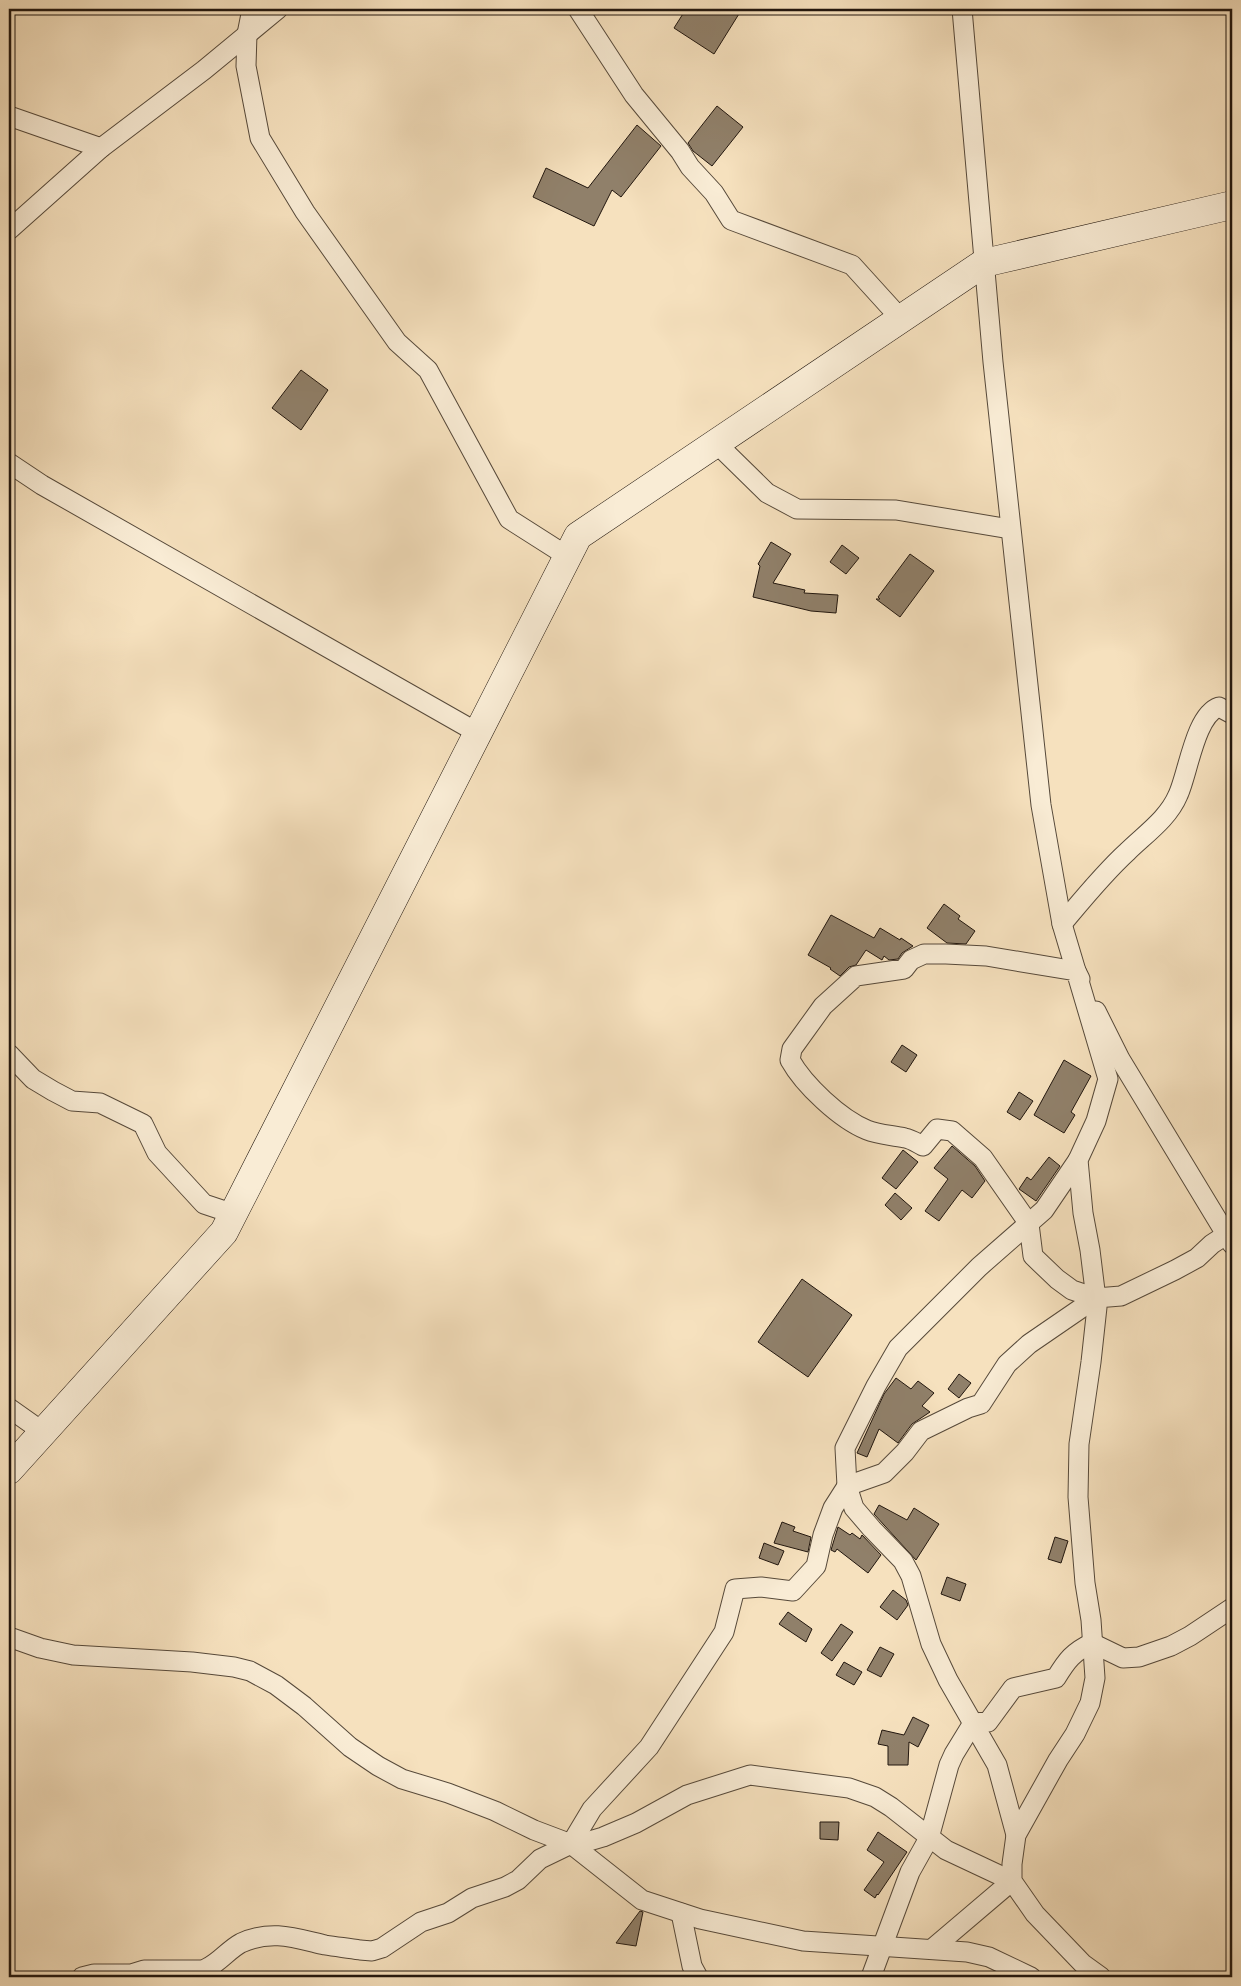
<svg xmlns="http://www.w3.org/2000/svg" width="1241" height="1986" viewBox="0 0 1241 1986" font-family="Alegreya,serif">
<rect width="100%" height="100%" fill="#f6e1be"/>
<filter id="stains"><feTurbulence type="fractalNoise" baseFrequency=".004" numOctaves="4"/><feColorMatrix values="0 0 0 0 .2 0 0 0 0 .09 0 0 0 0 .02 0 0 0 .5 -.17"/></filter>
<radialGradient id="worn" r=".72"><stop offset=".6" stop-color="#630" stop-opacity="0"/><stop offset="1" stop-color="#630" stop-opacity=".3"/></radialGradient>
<g fill="#90806a" stroke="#21160e">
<path d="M686 9H742L714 54 674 28Z"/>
<path d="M717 106 743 127 712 166 693 151 688 143Z"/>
<path d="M637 125 661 146 621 197 612 190 594 226 533 197 546 168 588 188Z"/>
<path d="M301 370 328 390 301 430 272 408Z"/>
<path d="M771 542 791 554 773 583 805 590 804 593 838 595 836 613 811 611 753 597 760 566 758 564Z"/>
<path d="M842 545 859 558 846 574 830 562Z"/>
<path d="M910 554 934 571 900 617 876 599H880L878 597Z"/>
<path d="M944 904 960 916 958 919 975 931 966 944 947 943 927 928Z"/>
<path d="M831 915 874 938 880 928 900 940 901 938 913 946 902 953 898 959 889 960 884 956 882 960 866 950 856 965 849 967 840 976 830 969 831 968 808 955Z"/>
<path d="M902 1045 917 1055 906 1072 891 1062Z"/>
<path d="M1064 1060 1091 1076 1071 1112 1075 1115 1064 1133 1034 1115Z"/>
<path d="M1019 1092 1033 1101 1020 1120 1007 1112Z"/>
<path d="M952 1146 975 1166 985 1181 972 1198 962 1190 939 1221 925 1211 948 1179 934 1168Z"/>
<path d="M903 1150 918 1162 896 1189 882 1178Z"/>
<path d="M1049 1157 1060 1166 1036 1201 1019 1189 1027 1177 1031 1180Z"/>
<path d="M895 1193 912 1208 901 1220 885 1205Z"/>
<path d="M802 1279 852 1315 808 1377 758 1342Z"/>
<path d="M959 1374 971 1383 959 1398 948 1389Z"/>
<path d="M896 1378 911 1389 918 1381 934 1393 922 1406 930 1412 912 1424 898 1443 879 1429 867 1457 857 1453 884 1394Z"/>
<path d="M879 1505 907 1520 914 1508 939 1524 916 1560 874 1514Z"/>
<path d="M782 1522 795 1527 793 1531 811 1537 808 1552 774 1543Z"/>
<path d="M838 1527 850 1535 852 1533 860 1539 862 1535 881 1555 868 1573 837 1549 835 1552 831 1550Z"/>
<path d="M1055 1537 1068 1541 1061 1563 1048 1559Z"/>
<path d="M764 1543 784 1551 778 1565 759 1558Z"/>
<path d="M947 1577 966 1584 960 1601 941 1594Z"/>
<path d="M893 1590 906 1600 908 1605 897 1620 880 1607Z"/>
<path d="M788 1612 812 1629 806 1642 779 1624Z"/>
<path d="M841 1624 853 1632 832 1661 821 1653Z"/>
<path d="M880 1647 894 1654 881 1677 867 1670Z"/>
<path d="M844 1662 862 1672 854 1685 836 1675Z"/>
<path d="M913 1717 929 1725 918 1747 909 1742 908 1765H888V1746L878 1744 882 1730 904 1735Z"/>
<path d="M820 1822H839L838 1840 820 1839Z"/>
<path d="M878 1832 907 1852 878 1895 877 1894 875 1898 864 1890 884 1862 867 1850Z"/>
<path d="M640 1911 643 1912 636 1946 616 1943Z"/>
</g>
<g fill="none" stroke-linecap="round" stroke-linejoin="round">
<defs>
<g id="minor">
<path d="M252 9 247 34 246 66 260 138 305 212 397 342 428 370 509 519 567 556"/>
<path d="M578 9 634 95 680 151 690 167 714 193 731 220 852 265 901 319"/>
<path d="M962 9 993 362 1041 805 1062 924 1076 971 1080 979"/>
<path d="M9 116 101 148"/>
<path d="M9 230 101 148 204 70 278 9"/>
<path d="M716 443 767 493 797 509 896 510 1010 529"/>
<path d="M9 463 42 485 478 733"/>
<path d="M1062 924C1083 899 1103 874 1127 852 1144 835 1168 819 1178 795 1188 774 1195 715 1219 707L1232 714"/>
<path d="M1096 1011 1120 1059 1232 1244"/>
<path d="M9 1054 33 1079 53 1091 72 1101 100 1103 143 1124 157 1153 204 1204 234 1214"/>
<path d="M9 1408 43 1432"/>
<path d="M9 1637 40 1648 73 1655 192 1662 234 1667 250 1671 276 1685 304 1706 350 1747 378 1766 402 1779 448 1793 495 1811 534 1830 571 1844 586 1842 603 1837 636 1823 687 1795 750 1775 849 1788 875 1797 891 1807 946 1850 1012 1881 932 1949"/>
<path d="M1016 1835 997 1765 948 1680 931 1644 911 1576 903 1561 872 1529 854 1508 847 1486 845 1448 876 1386 898 1348 979 1267 1044 1210 1078 1160"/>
<path d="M571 1844 642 1900 700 1919 803 1941 967 1952 989 1957 1031 1977"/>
<path d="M681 1913 692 1966 698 1977"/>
<path d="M206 1970 207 1968C220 1962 228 1950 241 1943 272 1929 295 1938 325 1945 337 1947 348 1948 360 1950L372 1951 382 1948 421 1922 448 1913 472 1898 505 1887 518 1880 540 1859 571 1844 592 1809 649 1747 724 1632 735 1589 761 1587 793 1591 816 1566 823 1535 833 1508 847 1486 884 1473 905 1452 921 1431 968 1408 981 1404 1007 1364 1029 1344 1096 1298"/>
<path d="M82 1977 94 1974H131L144 1970H206L214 1977"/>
<path d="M871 1977 910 1872 929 1838 949 1765 954 1754 973 1723 988 1722 1013 1688 1056 1678C1067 1660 1073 1652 1092 1643L1123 1658 1139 1657 1171 1646 1190 1636 1232 1608"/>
<path d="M1101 1977 1083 1964 1035 1914 1012 1881V1864L1016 1835 1058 1760 1075 1734 1090 1703 1095 1678 1091 1620 1085 1583 1078 1497 1079 1444 1091 1362 1097 1307 1090 1250 1083 1213 1078 1160 1096 1121 1108 1079 1076 971 986 956 946 954H924L911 960 904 969 856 976 823 1006 792 1049 790 1060C804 1085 840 1119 867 1130 879 1135 892 1135 905 1138 911 1139 917 1143 923 1146L937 1129 952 1131 983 1158 1029 1224 1033 1256 1057 1279 1072 1290 1096 1298 1121 1296 1175 1270 1197 1258 1212 1244 1232 1231"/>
</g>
<path id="secondary" d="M9 1470 224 1232 578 536 984 263 1232 205"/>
</defs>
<use href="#minor" stroke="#56493a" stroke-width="21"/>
<use href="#secondary" stroke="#21160e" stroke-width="29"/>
<use href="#minor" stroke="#f9ecd5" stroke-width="19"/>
<use href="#secondary" stroke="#f9ecd5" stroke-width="28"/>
</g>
<rect width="1241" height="1986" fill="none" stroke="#f6e1be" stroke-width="30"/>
<rect x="10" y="10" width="1221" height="1966" fill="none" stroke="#21160e" stroke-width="2.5"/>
<rect x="15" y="15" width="1211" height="1956" fill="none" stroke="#21160e"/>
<rect width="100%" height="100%" filter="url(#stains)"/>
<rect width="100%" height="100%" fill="url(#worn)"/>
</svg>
